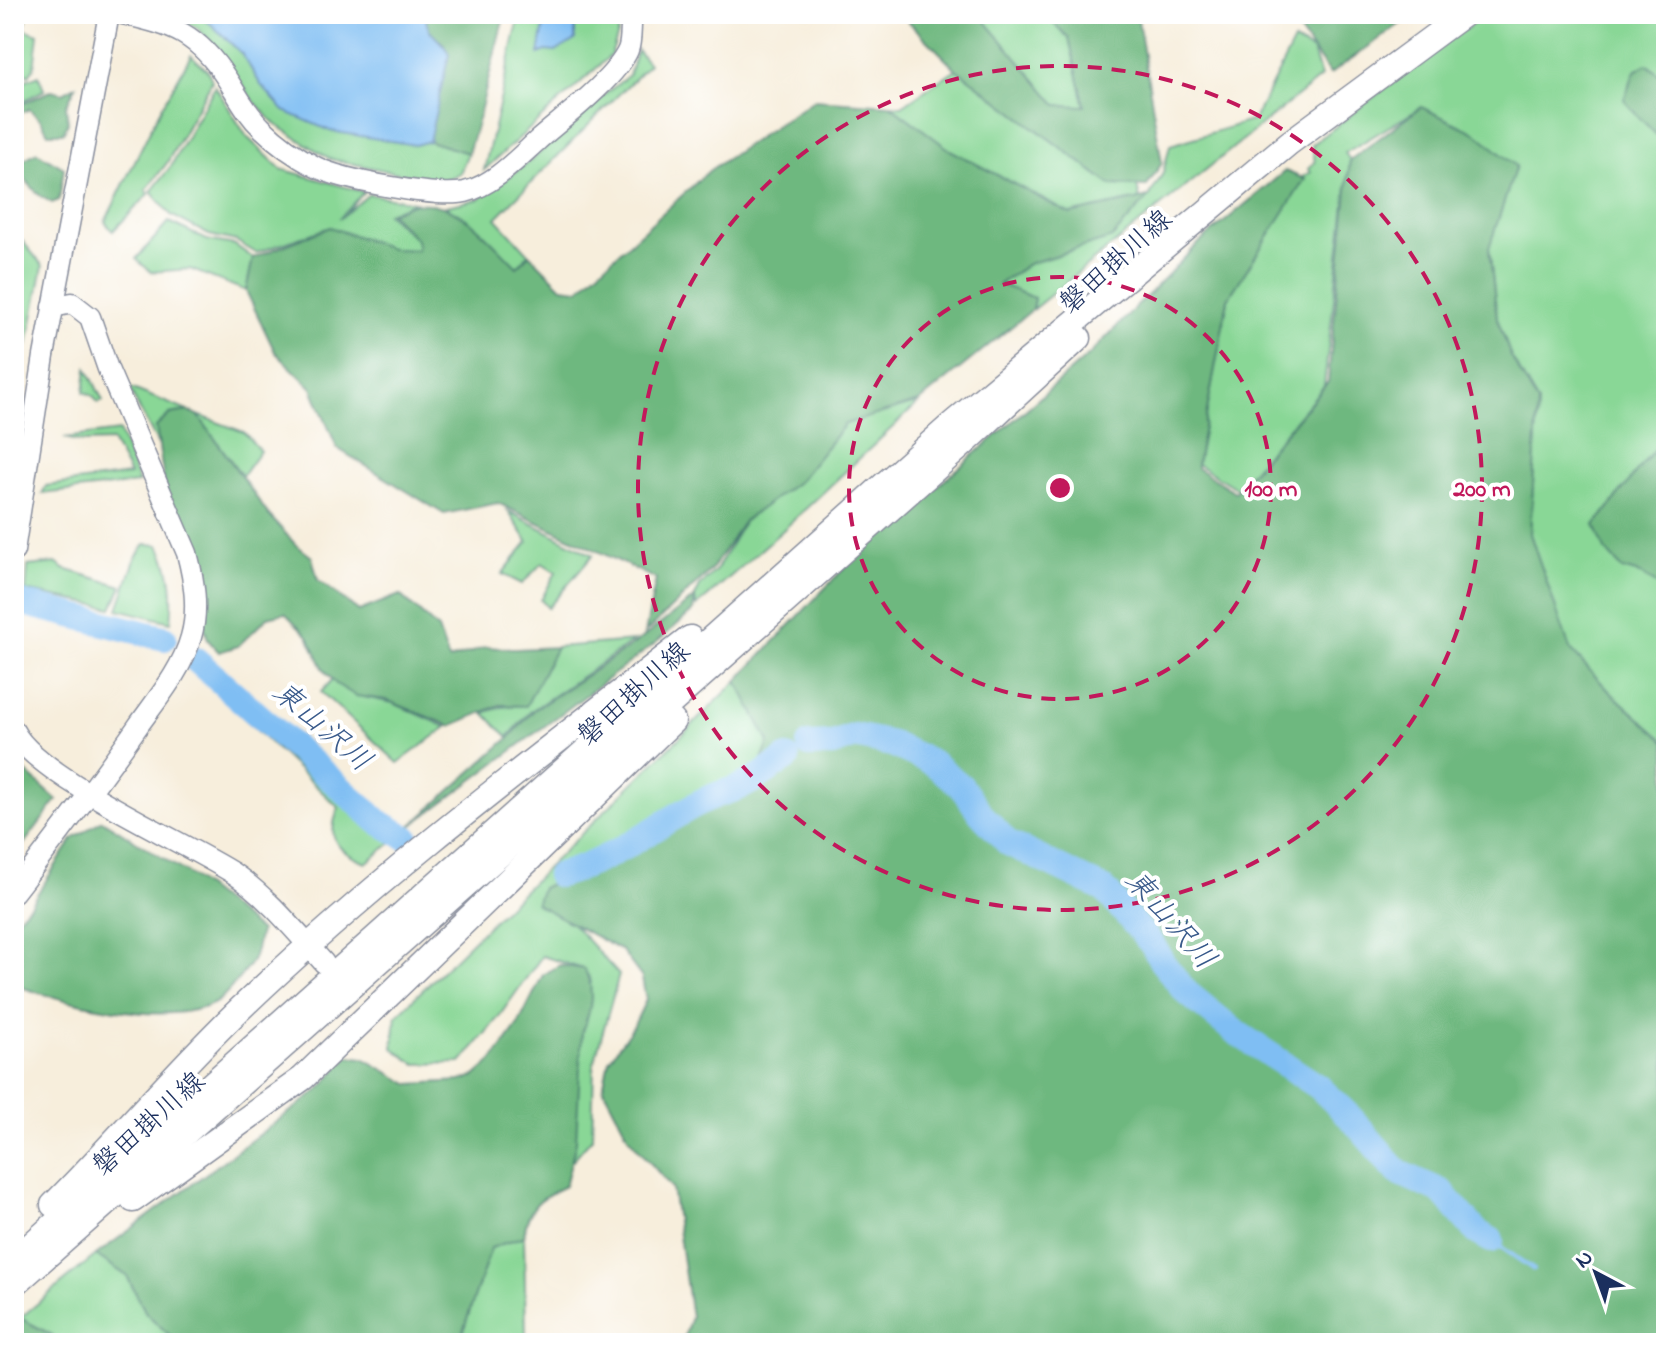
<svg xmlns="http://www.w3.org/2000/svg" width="1680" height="1357" viewBox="0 0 1680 1357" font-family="'Indie Flower','Klee One',sans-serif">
<rect width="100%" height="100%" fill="#fff"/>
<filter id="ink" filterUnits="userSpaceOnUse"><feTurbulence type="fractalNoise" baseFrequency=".0125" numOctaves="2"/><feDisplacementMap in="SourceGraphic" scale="16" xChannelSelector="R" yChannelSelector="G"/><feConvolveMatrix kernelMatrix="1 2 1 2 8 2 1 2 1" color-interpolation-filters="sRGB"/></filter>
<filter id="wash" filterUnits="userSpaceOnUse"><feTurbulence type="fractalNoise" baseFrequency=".006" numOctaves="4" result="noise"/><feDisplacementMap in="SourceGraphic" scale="32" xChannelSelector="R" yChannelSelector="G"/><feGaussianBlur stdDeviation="1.8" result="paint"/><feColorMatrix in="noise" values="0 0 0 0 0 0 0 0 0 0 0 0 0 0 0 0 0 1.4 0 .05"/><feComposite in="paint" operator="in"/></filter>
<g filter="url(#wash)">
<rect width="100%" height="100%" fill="#f7eedc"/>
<g fill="#89d796" stroke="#52837a" stroke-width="2">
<path d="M14 14H28L24 29 38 34 34 68 29 75 14 68Z"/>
<path d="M166 14H196L211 24 242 54 261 85 415 145 429 141 468 153 460 173 441 182 330 159 275 124 251 98 219 49 196 27Z"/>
<path d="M520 14H620L618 34 611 55 484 170Z"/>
<path d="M977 14H1044L1069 38 1085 107 1057 105Z"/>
<path d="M1489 14H1666V742L1610 692 1569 649 1530 534 1538 403 1511 357 1497 318 1476 133 1412 113 1345 153 1350 160 1324 386 1237 489 1197 464 1228 299 1302 177 1311 172 1308 169 1315 162 1312 145 1442 44Z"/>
<path d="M1294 41 1313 51 1321 77 1032 310 1034 298 998 285 1028 264 1112 238 1149 197 1163 173 1170 145 1254 120Z"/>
<path d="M637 50 649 64 496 218 529 254 518 268 479 230 446 206 479 199 534 158 589 107 629 75Z"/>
<path d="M191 55 208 71 212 81 167 163 146 190 149 194 113 231 105 222 159 112Z"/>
<path d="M956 69 1111 185 1137 186 1140 199 1070 214 950 150 890 105 902 106Z"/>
<path d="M39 75 44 90 14 106V85Z"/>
<path d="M215 86 247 137 281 169 364 192 339 219 369 194 415 202 387 213 420 243 417 250 393 249 330 227 256 253 236 241 209 235 171 215 151 192 171 166Z"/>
<path d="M169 222 207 240 235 245 253 258 246 291 190 269 151 272 136 259Z"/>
<path d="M14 231 43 266 28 344 14 334Z"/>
<path d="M87 368 103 401 98 403 93 396 84 392Z"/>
<path d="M128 387 188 411 170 414 156 427 161 450Z"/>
<path d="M927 395 782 531 696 607 695 597 700 586 717 569 744 521 808 469 845 424Z"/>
<path d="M198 415 244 432 260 451 242 476Z"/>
<path d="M119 431 139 483 42 494 46 486 130 475 112 441 84 442 64 438Z"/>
<path d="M508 511 593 555 548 608 541 600 556 572 542 563 522 584 502 574 528 542Z"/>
<path d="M145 544 159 545C172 570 174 594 171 622L118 609 136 557Z"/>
<path d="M56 563 64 569 122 586 112 608 26 591 28 566Z"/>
<path d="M634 641 531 711 508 737 484 713 501 707 526 705 556 647Z"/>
<path d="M199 649 333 776 393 826 395 840 366 863C337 851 325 839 339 808L191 668Z"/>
<path d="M332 680 359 696 393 703 447 727 398 763 321 692Z"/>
<path d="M737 681 773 742 753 782 542 888 537 904 572 923 619 975 594 1063 592 1138 572 1161 582 1033 591 981 584 969 542 956 498 1018 461 1063 415 1064 393 1048 396 1016Z"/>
<path d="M524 1236 526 1335 537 1343H459L491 1248Z"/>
<path d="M96 1255 127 1276 146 1313 178 1343H54L52 1335 20 1318Z"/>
</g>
<g fill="#6eb87f" stroke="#44746e" stroke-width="2">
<path d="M426 14H505C492 61 483 107 468 153L429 141 444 44C433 35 424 30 426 14Z"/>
<path d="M907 14H977L987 23 1057 105 1085 106 1069 38 1044 14H1137L1162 163 1147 186 1111 185 956 69 904 17Z"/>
<path d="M1287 14H1414L1330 74Z"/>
<path d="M1647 64 1666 80V147C1654 129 1635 117 1624 99L1635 71Z"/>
<path d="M76 86 66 106 68 123 63 133H48L41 120 29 109 16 116 15 107 52 90 63 93Z"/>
<path d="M814 100 890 105 950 150 1070 214 1149 197 1112 238 1028 264 999 284 1034 298 1032 310 919 402 845 424 800 480 744 521 712 569 645 633 656 579 498 503 444 514 337 448 312 388 275 352 246 291 253 258 330 227 393 249 417 250V240L390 213C398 210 406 205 414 204 459 198 489 240 517 267L529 254 562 287 579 289 710 170Z"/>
<path d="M1421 107 1476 133 1516 166 1489 248 1497 318 1511 357 1538 403 1530 534 1570 649 1610 692 1666 742V1343H682L691 1317 672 1188 629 1138 603 1088 609 1060 634 1025 646 1000 642 978 622 951 536 904 542 888 640 843 695 811 752 786 769 742 737 681 847 565 1090 354 1199 243 1285 171 1305 179 1228 299 1197 464V468L1235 492 1328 382 1350 160Z"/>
<path d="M37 152 64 168 59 200 52 203 39 195 14 167V156L23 160Z"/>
<path d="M188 411 198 415 268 514 295 544 312 557 318 580 359 611 400 595 438 629 449 660 486 647 516 649 556 647 526 706 500 705 451 726 386 700 356 696 336 684 324 670 308 636 285 613 268 617 238 646 219 652 208 640 204 626V588L166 496 156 427 170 414Z"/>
<path d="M1666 438V591L1643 575 1622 569 1605 550 1595 525C1620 496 1639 464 1666 438Z"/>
<path d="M695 597 693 611 657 642 406 830 509 738 534 710 640 640Z"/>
<path d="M14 761 57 800 14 857Z"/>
<path d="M102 820 190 875 260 931C258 940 256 953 252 961 247 969 223 999 215 1003 164 1028 65 1002 14 985V922L30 905 73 839Z"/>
<path d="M560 965 584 969C595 987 592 1011 582 1030L576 1142 565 1186C539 1198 528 1206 524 1236L491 1248 459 1343H178L146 1313 127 1276 96 1255 318 1091 348 1056 363 1058 409 1084 461 1081 475 1076 492 1061 518 1025 543 975Z"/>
<path d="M20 1318 52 1335 54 1343H14V1323Z"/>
</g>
<g fill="#7fbef3" stroke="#4d76a8" stroke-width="2">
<path d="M196 14H426C424 34 442 38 449 54L429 141 415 145 330 131 284 111 261 85 242 54 211 24Z"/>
<path d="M546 14H575V40L555 52 546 51 539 54Z"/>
</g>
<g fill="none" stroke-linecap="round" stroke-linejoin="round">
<path stroke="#7fbef3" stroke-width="4" d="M1491 1240 1534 1270"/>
<g stroke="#7fbef3" stroke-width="26">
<path d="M14 601 164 638"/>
<path d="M196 660 379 822 407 838"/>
<path d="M809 745 833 744 855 736 892 744 933 763 961 786 981 814 1008 843 1105 890 1152 944 1162 962 1186 992 1234 1031 1319 1087 1351 1118 1398 1172 1442 1192 1477 1232 1491 1240"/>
<path d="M559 875C609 862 650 830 695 805 710 796 724 793 740 787 756 781 772 767 787 758"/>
</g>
</g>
</g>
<g filter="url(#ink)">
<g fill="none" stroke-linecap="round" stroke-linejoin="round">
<defs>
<g id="minor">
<path d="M123 14C174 26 197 33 227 79 238 96 247 114 262 128 277 143 297 157 316 167 342 180 436 198 465 192 493 185 517 159 538 140 562 119 616 78 628 50 632 40 630 25 632 14"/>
<path d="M14 551 44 356 109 14"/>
<path d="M14 731C37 777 183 841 233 873 267 896 296 932 324 963"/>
<path d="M14 892C57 837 98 783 138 726 158 698 182 670 191 637 199 609 194 580 187 553L108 369 90 317 72 303 53 307"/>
</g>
<g id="major">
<path d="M133 1200 303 1078 673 721"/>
<path d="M53 1205C117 1141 175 1071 241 1008 381 874 537 757 690 638"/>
<path d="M14 1260 953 423 1289 143 1464 14"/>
<path d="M14 1285 967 441 1079 338"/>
</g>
</defs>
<use href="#minor" stroke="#898e9d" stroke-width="23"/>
<use href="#major" stroke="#898e9d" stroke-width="27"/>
<use href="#minor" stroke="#fff" stroke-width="20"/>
<use href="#major" stroke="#fff" stroke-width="24"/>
</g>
</g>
<g fill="none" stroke="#c2185b" stroke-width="4" stroke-dasharray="14 10">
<circle cx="1060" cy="488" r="211"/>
<circle cx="1060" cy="488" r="422"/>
</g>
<g text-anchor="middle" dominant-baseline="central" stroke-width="8" stroke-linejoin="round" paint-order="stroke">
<g font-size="28" fill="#1b2f5e" stroke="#fff">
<text transform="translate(1117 263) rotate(-42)">磐田掛川線</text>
<text transform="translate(635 695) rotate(-42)">磐田掛川線</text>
<text transform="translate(150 1125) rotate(-42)">磐田掛川線</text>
</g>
<g font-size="30" font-style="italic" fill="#395a8b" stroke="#fff">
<text transform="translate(321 728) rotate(41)">東山沢川</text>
<text transform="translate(1169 921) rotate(49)">東山沢川</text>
</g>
</g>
<circle cx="1060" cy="488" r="12" fill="#c2185b" stroke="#fff" stroke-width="4"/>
<g font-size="24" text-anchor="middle" font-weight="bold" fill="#c2185b" stroke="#fff" stroke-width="8" stroke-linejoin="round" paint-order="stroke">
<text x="1271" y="496">100 m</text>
<text x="1482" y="496">200 m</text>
</g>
<rect width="1680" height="1357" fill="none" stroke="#fff" stroke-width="48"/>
<g transform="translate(1596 1273) rotate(319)" stroke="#ffffff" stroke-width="6" paint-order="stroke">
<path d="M0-6L14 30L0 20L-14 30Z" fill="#1b2f5e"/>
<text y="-12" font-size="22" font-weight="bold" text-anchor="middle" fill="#1b2f5e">N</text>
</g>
</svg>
